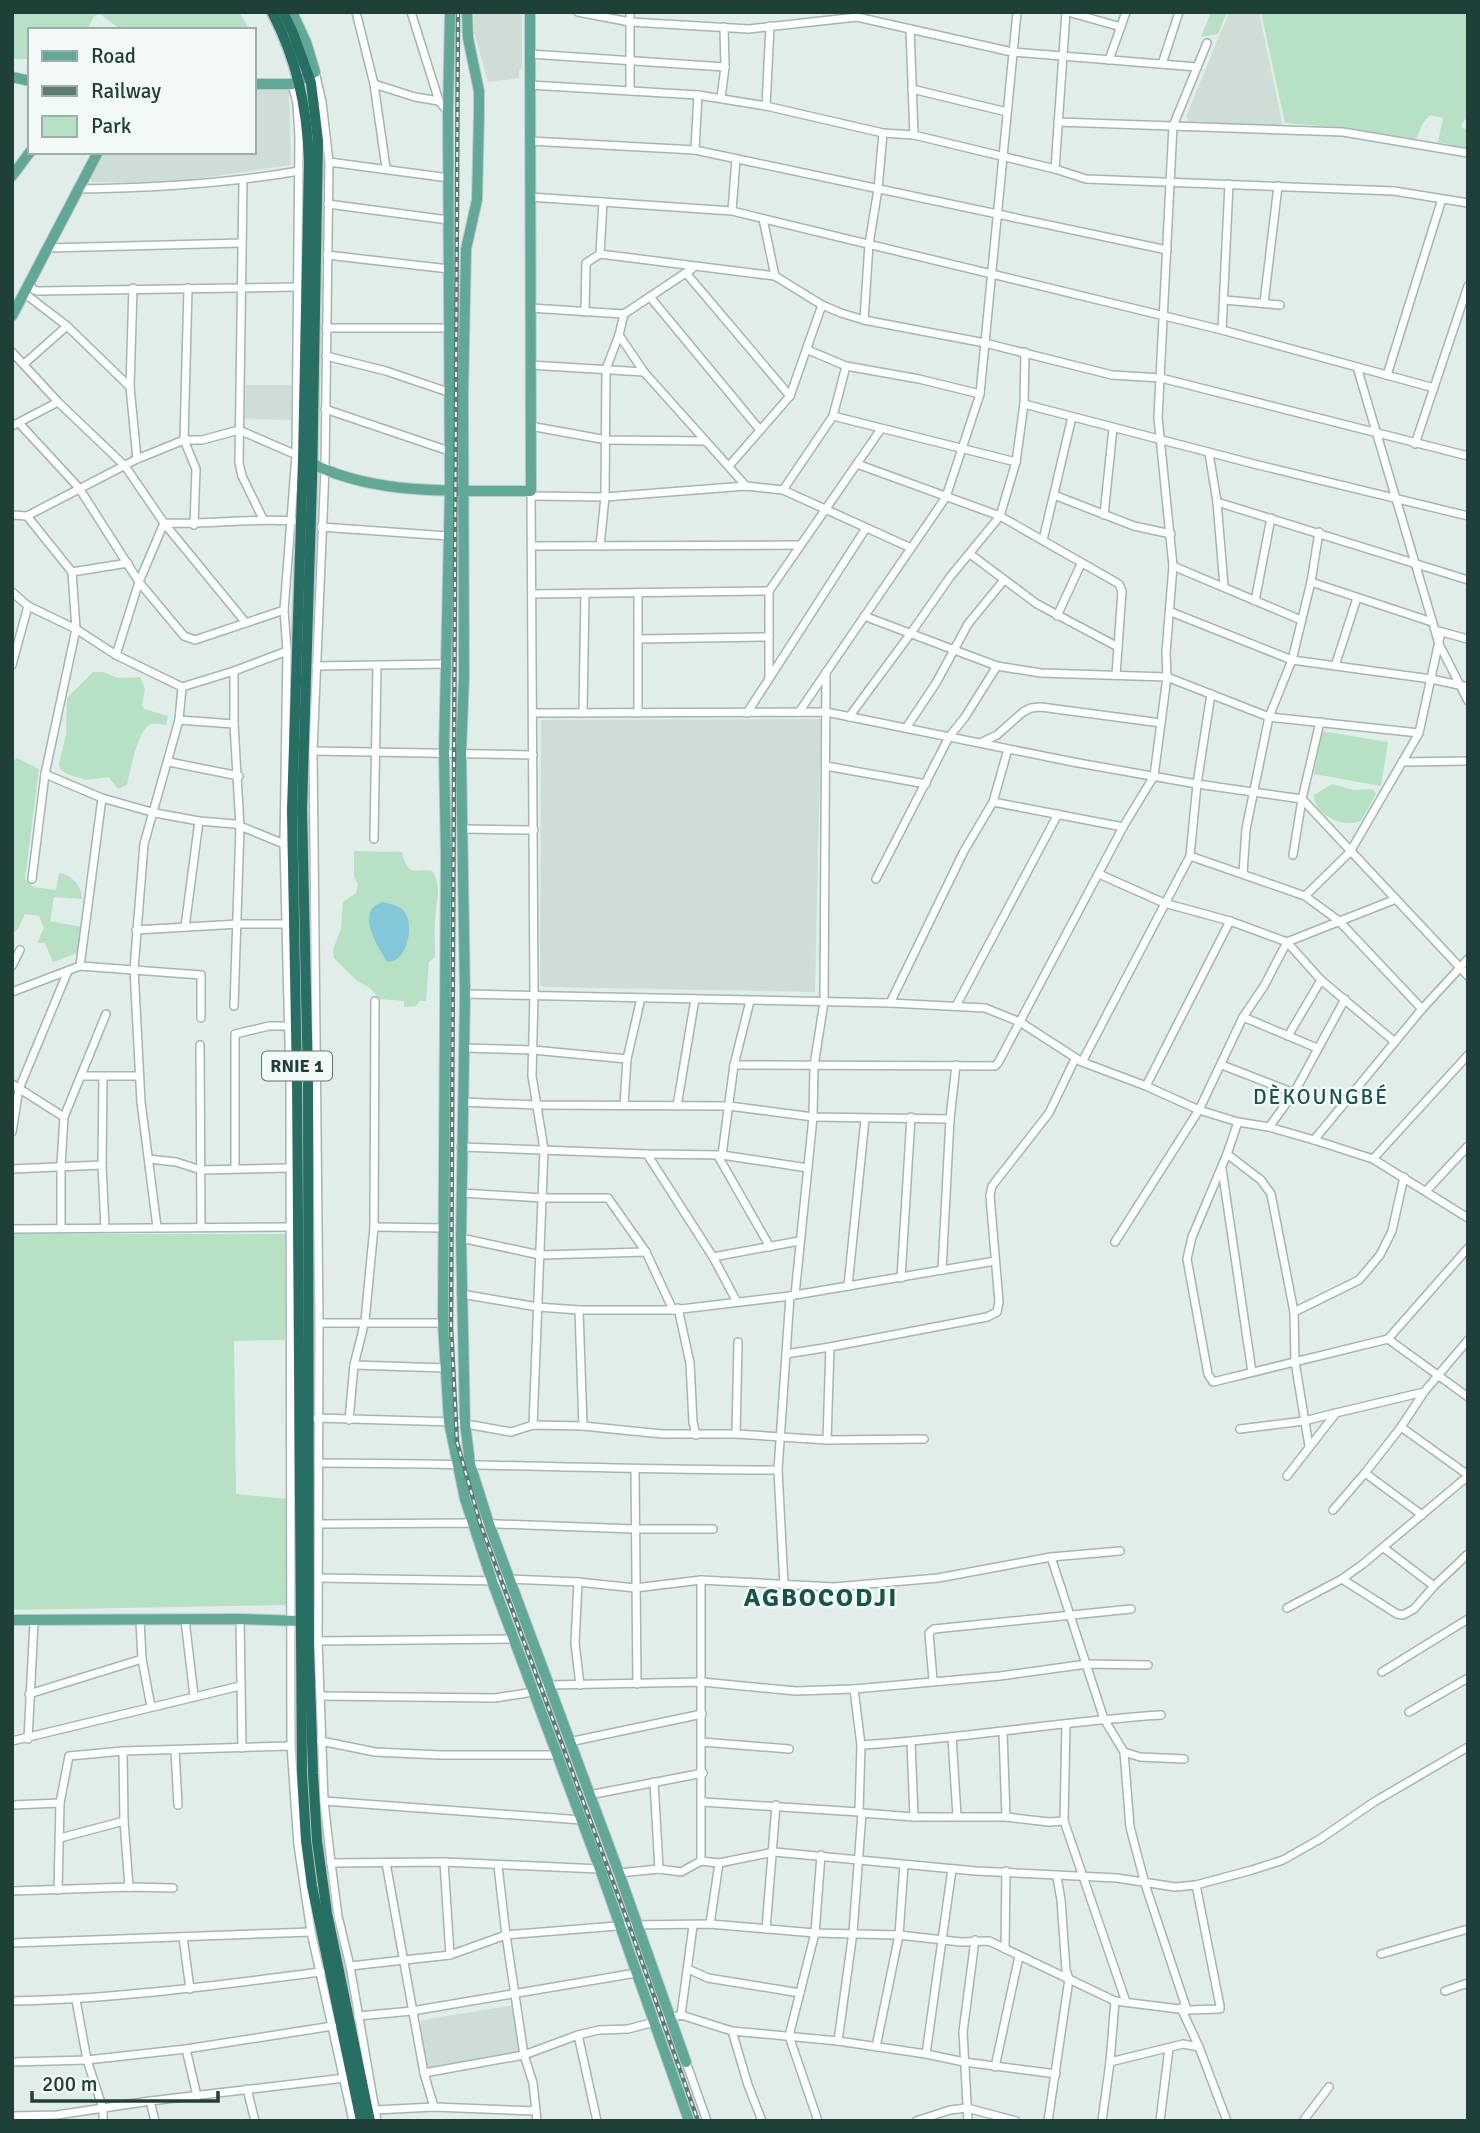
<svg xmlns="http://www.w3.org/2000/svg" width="1480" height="2133" viewBox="0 0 1480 2133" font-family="Signika,sans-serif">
<rect width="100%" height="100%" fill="#e1ede8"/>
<g fill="#cfddd7">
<path d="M474 12H522V68L519 70V78L488 82 474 32Z"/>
<path d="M1229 12H1259L1283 127 1189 122 1186 117Z"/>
<path d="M289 88 291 165 168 183 92 182 90 178 105 152H254V89Z"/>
<path d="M246 385H291V420L245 419Z"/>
<path d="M821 719 815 992 544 987 540 985 541 720Z"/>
<path d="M515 2005 524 2049 520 2054 428 2069 426 2067 420 2025 422 2020Z"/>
</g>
<g fill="#b7e1c4" fill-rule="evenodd">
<path d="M12 12H239L250 30H121L100 14 94 16 87 30H30V59H12Z"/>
<path d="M1211 12H1227L1218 34 1201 37Z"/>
<path d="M1261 12H1468V113L1461 127 1468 130V149L1438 142 1443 118 1430 115 1423 123 1416 139 1345 128 1285 123Z"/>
<path d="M93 672H103L118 678 140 677 145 689 142 705 144 709 168 716 166 725C161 724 153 722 149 725 137 733 130 772 127 785L118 789 109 777 86 780 67 774 60 769 59 764 66 734 67 698Z"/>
<path d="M1321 731 1388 742 1381 786 1314 774Z"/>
<path d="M17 758 39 769 25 879 33 887 56 890 59 873C71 874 83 887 82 899L54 897 50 921 82 927 78 953 53 962 45 943H37L44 928 39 916 25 914 18 929 12 934V762Z"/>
<path d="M1332 784 1354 790 1373 789 1376 794 1361 821C1343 828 1315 816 1314 795Z"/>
<path d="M354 851 402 852C410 880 412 867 432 871 441 885 438 895 436 910 434 925 435 942 435 957L429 962 426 1001H420L416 1006 404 1007V1001L380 999 370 988 356 980 334 958 333 950 341 928 343 902 356 893 358 885 354 876ZM383 902 408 918V942L387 962C380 946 370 935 369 917Z"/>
<path d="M12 1234H285V1340L234 1341 236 1494 288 1499 287 1605 12 1610Z"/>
</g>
<path fill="#83c8d8" d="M383 902C389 904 399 905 404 911 415 924 408 963 387 962 379 947 353 911 383 902Z"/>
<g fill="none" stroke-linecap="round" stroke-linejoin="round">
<defs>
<g id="minor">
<path d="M356 12 374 84 386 168"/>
<path d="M411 12 439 101 448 112"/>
<path d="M578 12 630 22 749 29 857 17 1012 52 1197 67"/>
<path d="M630 12V91"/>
<path d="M1068 12 1121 27"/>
<path d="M910 29 914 135"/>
<path d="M530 54 725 67"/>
<path d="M1109 60 1126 12"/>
<path d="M1162 64 1179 12"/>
<path d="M315 72 322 102 329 162 325 469 313 751 319 1323 318 1641 324 1801 331 1863 338 1916 350 1966 377 2121"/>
<path d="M292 84 297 103 299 137 296 455 284 610 287 651 284 844 290 1081 291 1746 298 1845 311 1932 353 2121"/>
<path d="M374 84 415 97 439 101"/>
<path d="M530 85 698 95 766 106 883 133 914 135 1055 169 1086 179 1394 191 1468 203"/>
<path d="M912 89 1007 112"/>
<path d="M721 98 725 67 724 27"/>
<path d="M766 106 770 26"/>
<path d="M1058 122 1343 132 1468 153"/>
<path d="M530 141 695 150 1167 250"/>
<path d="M695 150 698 95"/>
<path d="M329 162 449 178"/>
<path d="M1055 169 1066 12"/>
<path d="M243 181 239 463 242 476 263 519"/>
<path d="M79 189C154 188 225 184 299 171"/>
<path d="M530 197 732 211 1222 330 1434 388"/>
<path d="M328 204 448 220"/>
<path d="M732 211 736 159"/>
<path d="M763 219 775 276"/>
<path d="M48 248 242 243"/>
<path d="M600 254 775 276 822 305 841 313 864 320 985 343 1112 375 1161 378 1468 456"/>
<path d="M327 255 449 269"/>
<path d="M686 273 790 396"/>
<path d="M29 283 34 290 38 291 297 287"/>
<path d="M133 288 130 387 137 459"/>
<path d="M188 288 184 440 196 469 194 525"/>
<path d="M24 293 67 326 130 387"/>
<path d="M650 297 760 430"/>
<path d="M1224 300 1280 305"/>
<path d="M1264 303 1278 186"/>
<path d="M530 308 624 314 693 268"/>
<path d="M585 312 586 263 600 254 603 202"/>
<path d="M864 320 869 244 878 189 883 133"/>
<path d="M326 328H448"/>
<path d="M1222 330 1229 184"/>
<path d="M619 335 644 372 746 486"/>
<path d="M808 350 846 366 919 379 980 394"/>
<path d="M12 352 58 402 125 466 164 523 246 623"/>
<path d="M326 356 386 371 448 392"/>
<path d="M24 364 67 326"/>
<path d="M530 365 644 372"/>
<path d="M1357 367 1439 644 1468 701"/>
<path d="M1387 375 1442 199"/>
<path d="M1024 404 1258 465 1468 516"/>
<path d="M325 409 449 451"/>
<path d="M833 416 1016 462"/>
<path d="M19 423 79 488 139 582 184 636 195 640 284 610"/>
<path d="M12 426 58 402"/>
<path d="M530 426 607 440 705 441"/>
<path d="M1415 444 1468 286"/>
<path d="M1209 453 1217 502 1224 586"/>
<path d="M857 464 1000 516 1119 584 1122 591 1116 675"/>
<path d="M729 466 790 396 822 305"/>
<path d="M783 490 833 416 846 366"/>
<path d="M531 491 534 994 532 1076 544 1149 533 1425"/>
<path d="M1054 495 1134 526 1171 534"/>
<path d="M532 496 605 497 746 486 783 490 911 548"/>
<path d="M1217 502 1468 580"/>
<path d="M12 515 27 516 137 459 184 440H202L239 430 299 456"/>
<path d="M1104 515 1113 428"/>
<path d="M27 516 72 572 76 629 45 774 32 879"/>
<path d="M164 523C207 525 249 518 292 521"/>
<path d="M321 527 448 536"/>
<path d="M1043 540 1072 417"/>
<path d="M533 546 801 545"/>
<path d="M600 546 605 497 606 369 619 335 624 314"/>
<path d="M970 554 1037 604 1118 647"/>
<path d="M1173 566 1301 620"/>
<path d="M72 572 128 563"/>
<path d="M1311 582 1432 622"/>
<path d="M12 592 28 606 76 629 116 655 182 687 234 671 287 651"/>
<path d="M533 594 769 591"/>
<path d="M1255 601 1271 518"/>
<path d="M1171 612 1292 660 1431 679 1468 687"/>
<path d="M864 616 997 666 1041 673 1167 677 1269 717 1419 733"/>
<path d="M1057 616 1081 564"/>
<path d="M1438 631 1468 639"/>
<path d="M638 639 769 637"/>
<path d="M116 655 139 582 164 523"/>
<path d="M12 665 28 606"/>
<path d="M316 666 445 664"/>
<path d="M1335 666 1357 598"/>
<path d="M769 679V591L881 429"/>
<path d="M799 712 946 497 980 394 1017 12"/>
<path d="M533 713 826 712 1073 762 1197 784 1302 799 1468 976"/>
<path d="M583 713 585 593"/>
<path d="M638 713V593"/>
<path d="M747 713 866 528"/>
<path d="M849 717 911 633 950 577 1000 516 1016 462 1024 404 1025 352"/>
<path d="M179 720 234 724"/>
<path d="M906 728 936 683 968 624 1004 580"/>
<path d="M982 742 997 735 1023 712 1031 708 1041 707 1161 723"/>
<path d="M313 751 533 755"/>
<path d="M169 762 239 776"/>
<path d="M1402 762 1468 761"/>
<path d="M826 766 926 784"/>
<path d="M45 774 102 798 155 813 199 821 235 824 284 844"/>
<path d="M993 802 1008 749"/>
<path d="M462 829 534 830"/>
<path d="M374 839 377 666"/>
<path d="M1293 855 1302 799 1320 722"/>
<path d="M1190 856 1305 896 1339 921 1422 1009"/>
<path d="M1243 873 1246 829 1269 717 1292 660 1311 582 1319 532"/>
<path d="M1099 874 1164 903 1230 921 1287 942 1321 980 1395 1042"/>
<path d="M876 879 949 737 965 717 997 666"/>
<path d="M1305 896 1350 852 1419 733 1441 632"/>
<path d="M185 927 199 821"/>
<path d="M136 930 238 924H286"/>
<path d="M12 966 20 950"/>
<path d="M80 966 102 798"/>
<path d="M12 992 80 966 201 975V1018"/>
<path d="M465 994 890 1003 985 1008 1020 1022 1082 1062 1146 1086 1199 1110 1238 1122 1269 1127 1314 1140 1373 1159 1468 1218"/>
<path d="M890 1003 964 851 993 802 1123 827"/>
<path d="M234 1006 240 827 234 724V671"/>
<path d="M956 1006 1058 814"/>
<path d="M1243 1017 1317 1048"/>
<path d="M1288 1036 1321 980"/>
<path d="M200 1045 201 1227"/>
<path d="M463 1048 533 1050 627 1059"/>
<path d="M1082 1062 1190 856 1197 784 1211 694"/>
<path d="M734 1065 995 1066 998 1063 1123 827 1154 776 1167 677 1166 653 1173 566 1158 417 1173 126 1207 43"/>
<path d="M1222 1065 1294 1093"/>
<path d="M82 1076H139"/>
<path d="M103 1077 102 1165 105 1228"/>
<path d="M12 1084 64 1117"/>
<path d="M1146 1086 1230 921"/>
<path d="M462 1102 536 1105 729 1106 813 1117 950 1119"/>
<path d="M624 1105 627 1059 641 998"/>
<path d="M677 1106 695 999"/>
<path d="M1238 1122 1227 1154 1261 1180 1271 1194 1294 1312 1295 1362 1309 1446"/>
<path d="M1269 1127 1294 1093 1345 999"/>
<path d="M12 1132 19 1089 68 971"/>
<path d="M1314 1140 1422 1009 1468 959"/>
<path d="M461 1147 647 1154 722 1155 808 1168"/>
<path d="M647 1154 713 1257 737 1302"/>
<path d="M1227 1154 1192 1237 1187 1259 1208 1374 1213 1382 1388 1339 1468 1248"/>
<path d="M722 1155 734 1065 750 1001"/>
<path d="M718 1156 770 1247"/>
<path d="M149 1159 176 1162 201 1170 289 1168"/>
<path d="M1373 1159 1468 1055"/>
<path d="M235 1168V1034L269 1026H289"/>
<path d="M12 1169 102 1165"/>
<path d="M1222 1169 1252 1372"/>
<path d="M1427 1190 1468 1146"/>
<path d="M461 1193 543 1198H608L646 1252 673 1310"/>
<path d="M61 1227V1165L64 1117 106 1014"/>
<path d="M157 1227 141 1102 134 969 144 844 179 720 182 687"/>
<path d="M374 1227 445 1228"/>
<path d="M12 1229 290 1227"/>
<path d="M461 1238 540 1255 646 1252"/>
<path d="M1115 1242 1199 1110 1243 1017 1264 986 1287 942 1396 899"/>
<path d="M713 1257 799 1241"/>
<path d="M942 1270 950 1119 956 1065"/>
<path d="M901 1278 911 1117"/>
<path d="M848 1286 865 1119"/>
<path d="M461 1294 538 1307 579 1310H673L790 1296"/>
<path d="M795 1295 995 1261"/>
<path d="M678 1308 690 1363 693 1422 696 1435"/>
<path d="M579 1310 583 1426"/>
<path d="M1294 1312 1359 1280 1380 1255 1392 1231 1404 1177"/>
<path d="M319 1323H443"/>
<path d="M1388 1339 1468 1397"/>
<path d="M786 1354 830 1347 987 1317 997 1312 999 1302 990 1196 992 1186 1049 1113 1075 1059"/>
<path d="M354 1365 446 1368"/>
<path d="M317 1418 455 1422 511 1432 533 1425 583 1426 662 1434H736L827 1440 924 1439"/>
<path d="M349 1420 354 1365 365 1321 374 1227 375 1001"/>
<path d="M1401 1427 1468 1475"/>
<path d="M1240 1429 1304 1421 1336 1413"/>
<path d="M736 1434 738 1342"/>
<path d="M827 1440 830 1347"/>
<path d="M318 1463C472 1463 625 1470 778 1470"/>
<path d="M635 1470 637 1684"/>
<path d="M1365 1473 1422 1515"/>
<path d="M1287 1476 1336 1413 1424 1392"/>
<path d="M1333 1510 1365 1473 1401 1427 1424 1392 1468 1340"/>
<path d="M319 1524 473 1523 634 1529H713"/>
<path d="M1384 1548 1434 1586"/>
<path d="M1051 1557 1104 1719 1124 1752 1130 1827 1145 1884 1187 2010"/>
<path d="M319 1578 501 1581 509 1579 578 1582 635 1588 701 1580 834 1587 938 1578 1051 1557 1120 1551"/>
<path d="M1342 1579 1397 1614 1403 1615 1414 1609 1434 1586 1468 1554"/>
<path d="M701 1580V1861"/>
<path d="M578 1582 575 1643 580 1685"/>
<path d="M784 1585 778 1470 790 1296 795 1295 813 1117 814 1066 824 1002 826 672"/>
<path d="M1287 1608 1342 1579 1363 1564 1468 1476"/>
<path d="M240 1619 242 1748"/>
<path d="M185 1620 194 1696"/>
<path d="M140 1621 142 1659 151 1707"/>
<path d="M318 1641 514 1639"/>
<path d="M1382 1672 1468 1619"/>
<path d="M933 1680 929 1633 934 1629 1131 1609"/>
<path d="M29 1694 142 1659"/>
<path d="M320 1696 495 1698 533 1692 548 1685 702 1682 796 1691 854 1689 1000 1676 1087 1664 1148 1665"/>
<path d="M1409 1712 1468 1678"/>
<path d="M1066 1724 1064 1821 1126 2002"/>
<path d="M1003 1732 1006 1817"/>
<path d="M952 1737 957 1816"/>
<path d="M28 1739 34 1622"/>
<path d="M12 1741 240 1686"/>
<path d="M321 1741 375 1752 440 1755H557"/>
<path d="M569 1742 702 1714"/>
<path d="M702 1742 789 1749"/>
<path d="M911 1742 914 1817"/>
<path d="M861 1745C961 1739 1061 1721 1161 1715"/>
<path d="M123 1751 124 1821 129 1887"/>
<path d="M175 1751 178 1805"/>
<path d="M1124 1752 1140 1757 1184 1759"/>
<path d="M654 1782 659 1869"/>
<path d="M589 1795 703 1773"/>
<path d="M324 1801 582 1820"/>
<path d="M703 1802 859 1812"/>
<path d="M12 1805 60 1803"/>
<path d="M862 1813 914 1817H1006L1049 1822 1064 1821"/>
<path d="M60 1838 124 1821"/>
<path d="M444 1862 450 1955"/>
<path d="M331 1863 444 1862 600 1869"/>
<path d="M386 1863 424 2073 434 2107"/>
<path d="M498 1866 506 1935 524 2055 533 2083 537 2121"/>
<path d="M619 1873 659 1869 681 1872 701 1861 719 1863 774 1852 976 1871 1117 1878 1175 1887 1196 1885 1252 1870 1283 1860 1320 1839 1374 1802 1468 1747"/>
<path d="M58 1890 60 1803 69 1756 123 1751 291 1746"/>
<path d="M12 1891 129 1887 173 1888"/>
<path d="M710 1924 719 1863"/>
<path d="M766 1929 776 1805"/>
<path d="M183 1937 190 1989"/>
<path d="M12 1943 311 1932"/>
<path d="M1005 1949 1006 1871"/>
<path d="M1381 1954 1468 1929"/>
<path d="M350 1966 450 1955 506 1935 629 1925 710 1924 815 1933 899 1935 961 1942 989 1941 1115 2001 1187 2010 1220 2009V2006L1196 1885"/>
<path d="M688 1969 708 1978 800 1993"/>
<path d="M1445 1991 1468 1983"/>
<path d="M76 2000 87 2060 103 2109V2121"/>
<path d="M12 2001C116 1999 218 1985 321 1972"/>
<path d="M1181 2008 1199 2047 1227 2121"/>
<path d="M681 2015 693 1926"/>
<path d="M358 2016 412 2011 636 1973"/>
<path d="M732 2031 748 2085 762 2121"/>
<path d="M578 2035 597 2121"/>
<path d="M838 2041 853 1932 862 1813 859 1812 861 1745 854 1689"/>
<path d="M876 2047 899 1935 904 1865"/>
<path d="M186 2049 197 2096"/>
<path d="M926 2054 952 1869"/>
<path d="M12 2062 87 2060 186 2049 333 2026"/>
<path d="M686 2062 707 2121"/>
<path d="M1110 2062 1183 2044 1199 2047"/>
<path d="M995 2067 1019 1956"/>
<path d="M424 2073 524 2055 578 2035 599 2030 628 2029 681 2015 732 2031 838 2041 926 2054 964 2062 1056 2074"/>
<path d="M247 2089 255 2121"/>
<path d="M150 2101 155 2121"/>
<path d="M375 2110 434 2107 536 2111"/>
<path d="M12 2116 57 2115 150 2101 345 2078"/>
<path d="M818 2121 789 2036 815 1933 821 1855"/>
<path d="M916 2121 950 2110 967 2108 1016 2121"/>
<path d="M968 2121 963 2032 975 1940"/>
<path d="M1048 2121 1069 1979 1066 1970 1061 1900 1057 1877"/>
<path d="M1102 2121 1110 2062 1115 2001"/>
<path d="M1160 2121 1169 2048"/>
<path d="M1303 2121 1329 2087"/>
</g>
<g id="major">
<path d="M450 12 448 112 450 490 444 752 446 857 443 1323 449 1422 465 1499 492 1581 600 1869 689 2121"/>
<path d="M467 12 468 38 479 91V115L477 200 466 249 463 396 464 676 461 753 465 994 461 1238 465 1423 470 1464 489 1524 619 1873 686 2062"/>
<path d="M12 77 30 81"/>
<path d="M254 84H292L315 72 306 42 292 12"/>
<path d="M12 176 30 152"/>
<path d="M12 316 98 152"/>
<path d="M307 461C374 497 457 490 531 491L530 12"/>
<path d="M12 1620 240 1619 300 1621"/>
</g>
<g id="highway">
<path d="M272 12C297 60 307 107 309 161L303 459 292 810 297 1082 302 1772 306 1840 312 1886 361 2121"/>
<path d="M283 12 293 33 311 83 318 141 312 481 302 809 308 1082 309 1648 313 1773 317 1841 327 1913 370 2121"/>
</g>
</defs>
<use href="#minor" stroke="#a3b6b0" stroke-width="10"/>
<use href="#major" stroke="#c0cac7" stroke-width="12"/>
<use href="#highway" stroke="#c0cac7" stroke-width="13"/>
<use href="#minor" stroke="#fff" stroke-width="7"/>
<use href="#major" stroke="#61a898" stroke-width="10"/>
<use href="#highway" stroke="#286f63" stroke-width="10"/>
<defs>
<path id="rail" d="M458 12 451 1327 457 1442 480 1523 629 1925 698 2121"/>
</defs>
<use href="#rail" stroke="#5a7c74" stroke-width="4.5"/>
<use href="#rail" stroke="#f2f9f6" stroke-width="2" stroke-dasharray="5" stroke-linecap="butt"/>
</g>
<g text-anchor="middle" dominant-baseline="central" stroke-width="5" stroke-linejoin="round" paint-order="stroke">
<rect fill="#f2f9f6" stroke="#5e7871" stroke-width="2" x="262" y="1051.5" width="70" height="29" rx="5"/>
<g font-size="18" font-weight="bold" fill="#1f4038">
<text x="297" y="1066">RNIE 1</text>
</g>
<g font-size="21" letter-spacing="2" fill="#195448" stroke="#f2f9f6">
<text x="1321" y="1097">DÈKOUNGBÉ</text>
</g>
<g font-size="26" font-weight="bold" letter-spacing="2" fill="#195448" stroke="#f2f9f6">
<text x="821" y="1598">AGBOCODJI</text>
</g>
</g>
<rect width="1480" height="2133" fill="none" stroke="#1f4038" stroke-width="28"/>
<rect x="28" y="28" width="228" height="126" fill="#f2f9f6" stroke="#9eafaa" stroke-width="2"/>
<rect x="42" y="51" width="35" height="10" fill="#61a898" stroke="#9eafaa" stroke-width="2"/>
<text x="91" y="63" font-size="21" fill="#1f4038">Road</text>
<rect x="42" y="86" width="35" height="10" fill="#5a7c74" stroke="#9eafaa" stroke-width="2"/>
<text x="91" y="98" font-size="21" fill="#1f4038">Railway</text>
<rect x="42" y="116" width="35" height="21" fill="#b7e1c4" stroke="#9eafaa" stroke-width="2"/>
<text x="91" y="133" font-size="21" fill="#1f4038">Park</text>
<path d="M32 2091v10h186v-10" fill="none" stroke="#1f4038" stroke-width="3.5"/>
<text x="42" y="2091" font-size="21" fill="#1f4038" stroke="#f2f9f6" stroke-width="5" paint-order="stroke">200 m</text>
</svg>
